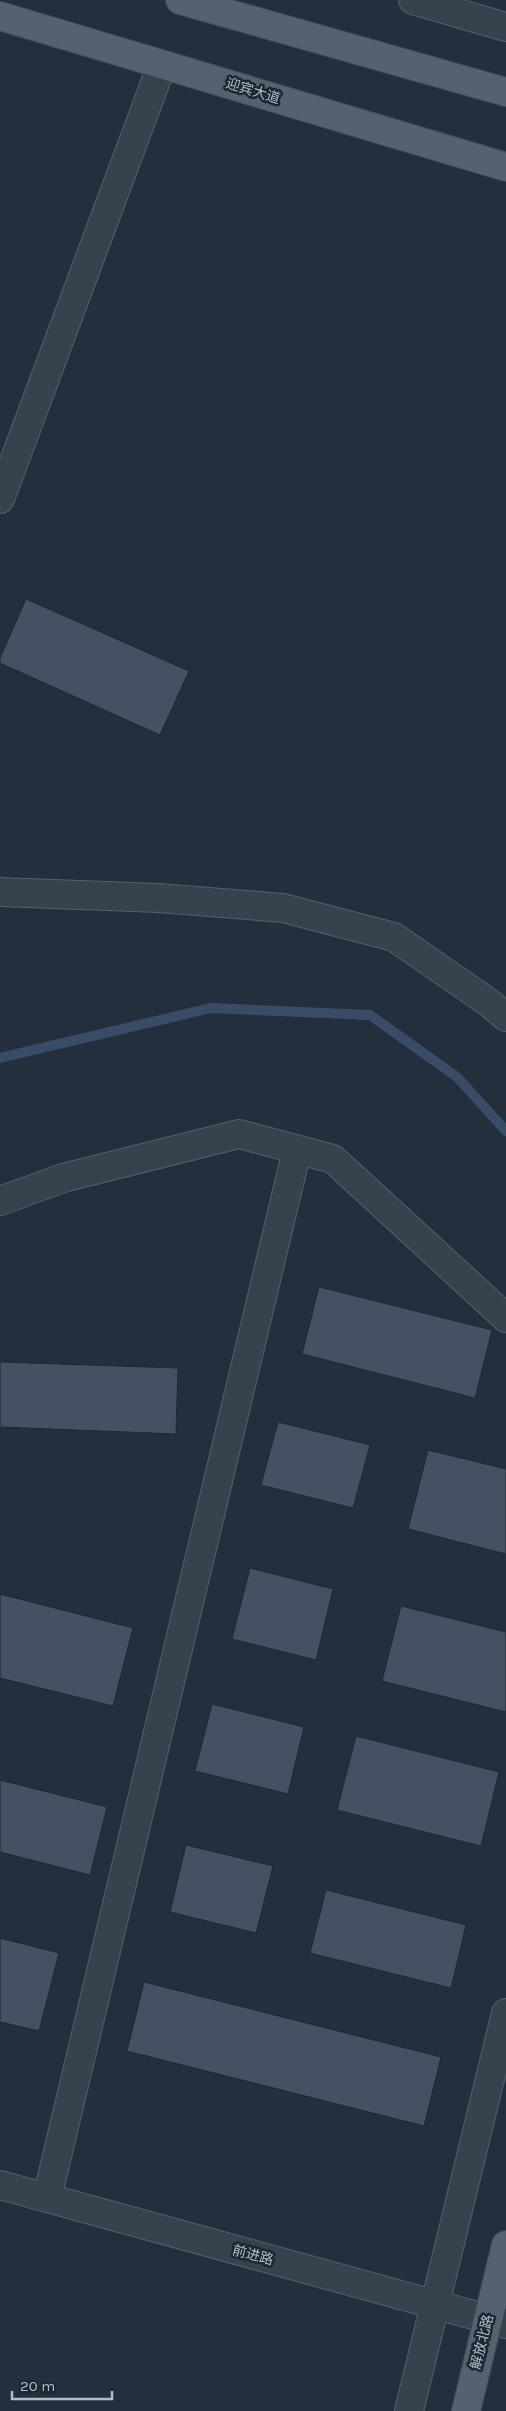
<svg xmlns="http://www.w3.org/2000/svg" width="506" height="2411" viewBox="0 0 506 2411" font-family="Karla,'Noto Sans SC',sans-serif">
<rect width="100%" height="100%" fill="#242f3e"/>
<g fill="none" stroke-linecap="round" stroke-linejoin="round">
<path stroke="#394c67" stroke-width="10" d="M0 1058 211 1008 370 1015 457 1077 506 1131"/>
</g>
<g fill="#455162" stroke="#1f2835">
<path d="M26 599 189 671 160 735 0 663V658Z"/>
<path d="M319 1287 492 1330 475 1398 302 1354Z"/>
<path d="M0 1362 178 1368 176 1434 0 1427Z"/>
<path d="M278 1422 370 1445 353 1508 261 1485Z"/>
<path d="M428 1450 506 1469V1554L408 1529Z"/>
<path d="M250 1568 333 1589 316 1660 232 1639Z"/>
<path d="M0 1594 133 1628 113 1706 0 1678Z"/>
<path d="M401 1606 506 1632V1712L382 1681Z"/>
<path d="M212 1704 304 1727 288 1794 195 1771Z"/>
<path d="M356 1736 499 1772 481 1846 337 1810Z"/>
<path d="M0 1780 107 1807 90 1875 0 1852Z"/>
<path d="M186 1845 273 1866 256 1933 170 1912Z"/>
<path d="M326 1890 466 1925 451 1988 310 1953Z"/>
<path d="M0 1938 59 1953 39 2031 0 2022Z"/>
<path d="M144 1982 441 2057 424 2126 127 2051Z"/>
</g>
<g fill="none" stroke-linecap="round" stroke-linejoin="round">
<defs>
<g id="minor">
<path d="M413 0 506 27"/>
<path d="M0 499 157 78"/>
<path d="M0 892 159 898 283 908 394 937 488 1002 506 1017"/>
<path d="M0 1201 63 1178 239 1134 333 1159 506 1318"/>
<path d="M0 2185 506 2324"/>
<path d="M47 2198 297 1150"/>
<path d="M409 2411 506 2013"/>
</g>
<g id="major">
<path d="M180 0 506 92"/>
<path d="M0 16 506 167"/>
<path d="M466 2411 506 2245"/>
</g>
</defs>
<use href="#minor" stroke="#565f6c" stroke-width="30"/>
<use href="#major" stroke="#414a57" stroke-width="30"/>
<use href="#minor" stroke="#38414e" stroke-width="28"/>
<use href="#major" stroke="#56606e" stroke-width="28"/>
</g>
<g text-anchor="middle" dominant-baseline="central" stroke-width="5" stroke-linejoin="round" paint-order="stroke">
<g font-size="14" fill="#b4bcc9" stroke="#1d2633">
<text transform="translate(253 91) rotate(17)">迎宾大道</text>
<text transform="translate(253 2255) rotate(15)">前进路</text>
<text transform="translate(482 2342) rotate(-76)">解放北路</text>
</g>
</g>
<path d="M12 2391v8h100v-8" fill="none" stroke="#b4bcc9" stroke-width="2.5"/>
<text x="20" y="2391" font-size="15" fill="#b4bcc9" stroke="#1d2633" stroke-width="4" paint-order="stroke">20 m</text>
</svg>
